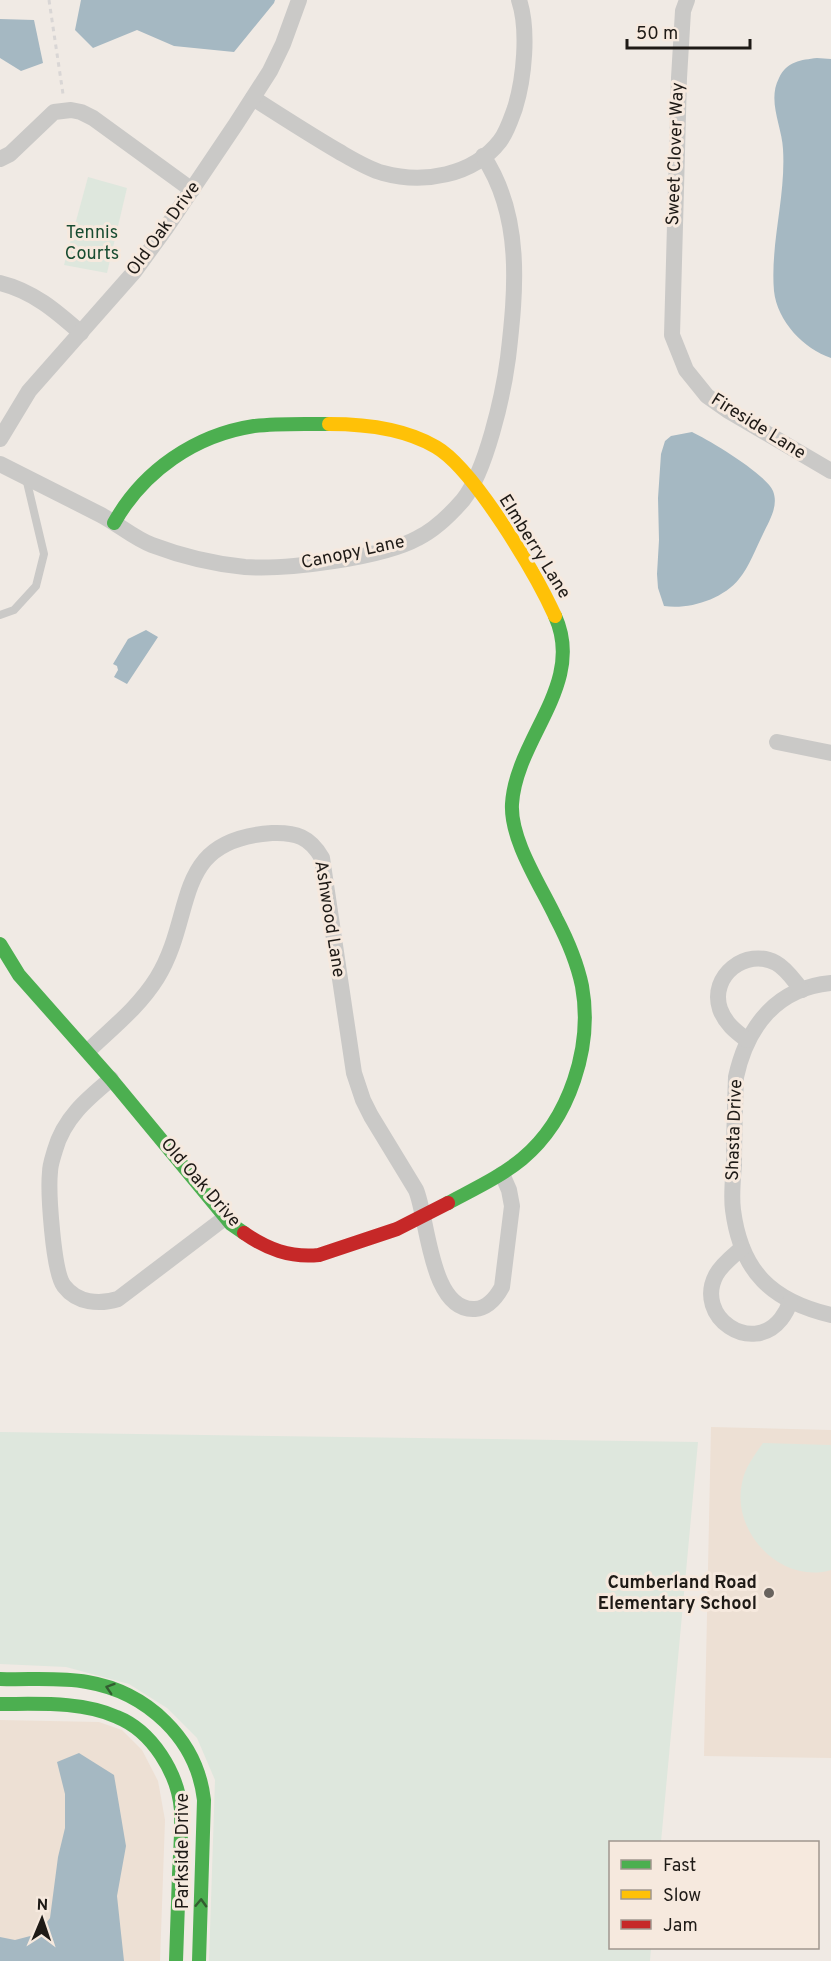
<svg xmlns="http://www.w3.org/2000/svg" width="831" height="1961" viewBox="0 0 831 1961" font-family="Overpass,sans-serif">
<rect width="100%" height="100%" fill="#f0eae4"/>
<g fill="#ede0d4">
<path d="M711 1427 831 1430V1758L704 1756Z"/>
<path d="M0 1720 99 1722 122 1730 142 1750 158 1781 165 1820 160 1961H0Z"/>
</g>
<g fill="#dee7dd">
<path d="M88 177 127 188 107 273 64 265Z"/>
<path d="M0 1432 698 1442 661 1842H610V1948H651L650 1961H209L215 1780 197 1738 167 1708 129 1684 66 1667 0 1664Z"/>
<path d="M763 1443 831 1445V1570C781 1585 731 1532 742 1483 745 1467 754 1456 763 1443Z"/>
</g>
<g fill="#a5b8c2">
<path d="M81 0H275L274 3 234 52 174 46 137 30 93 48 75 30Z"/>
<path d="M0 19 34 20 43 63 21 71 0 58Z"/>
<path d="M817 58 831 59V358C804 349 777 321 774 291 770 244 786 197 783 149 782 126 767 101 779 78 787 61 801 60 817 58Z"/>
<path d="M692 432C709 440 766 474 773 491 779 506 769 521 763 534 756 548 749 567 739 579 723 599 689 610 664 606L658 588 657 574 659 540 658 498 661 454 665 441 671 436Z"/>
<path d="M146 630 158 637 127 684 114 677 118 670 117 666 113 664 128 639Z"/>
<path d="M79 1753 114 1775 126 1846 117 1896 124 1961H0V1937L15 1940 38 1934 50 1918 58 1857 65 1828V1794L57 1762Z"/>
</g>
<g fill="none" stroke-linecap="round" stroke-linejoin="round">
<path stroke="#d9d6d5" stroke-width="3" stroke-dasharray="4.5 4.5" stroke-linecap="butt" d="M49 0 63 94"/>
<path stroke="#cac9c7" stroke-width="8" d="M0 615 14 610 36 586 44 554 26 478"/>
<g stroke="#cac9c7" stroke-width="16">
<path d="M687 0 683 11 679 78 672 335 686 370 707 396 727 410 831 471"/>
<path d="M253 98C281 116 309 134 338 151 352 159 368 169 383 173 423 184 473 176 500 141 507 132 511 119 515 108 524 79 529 30 519 0"/>
<path d="M0 159 10 154 54 112 71 110 81 112 93 118 192 190"/>
<path d="M0 283C33 291 56 311 81 333"/>
<path d="M0 439 29 391 134 272 166 228 236 124 270 71 283 44 299 0"/>
<path d="M0 464C34 481 68 498 101 515 118 524 134 538 152 545 181 556 214 564 245 567 286 570 382 558 418 538 436 529 450 515 463 500 486 471 503 396 508 358 516 290 523 216 483 156"/>
<path d="M777 742 831 753"/>
<path d="M831 983C776 988 747 1027 736 1077 735 1106 734 1135 734 1164 733 1179 731 1195 733 1210 741 1272 772 1301 831 1315"/>
<path d="M747 1040C735 1031 725 1023 720 1009 709 976 746 947 776 963 787 969 794 981 802 990"/>
<path d="M88 1051C112 1028 139 1007 157 978 197 913 170 840 272 833 296 832 310 837 322 858L354 1073 363 1100 371 1116 416 1190C428 1218 430 1312 475 1309 488 1308 496 1298 502 1287L512 1206 509 1190 502 1174"/>
<path d="M111 1079C87 1099 64 1118 55 1150 53 1157 50 1165 50 1172 48 1191 53 1272 64 1286 77 1303 99 1305 118 1299L226 1217"/>
<path d="M742 1248C733 1256 722 1264 716 1275 694 1317 752 1356 781 1319 785 1314 788 1308 790 1302"/>
</g>
<g stroke="#4caf50" stroke-width="14">
<path d="M114 523C143 471 195 435 254 426 279 423 304 424 329 424"/>
<path d="M0 944 19 975 111 1079 231 1224 244 1233"/>
<path d="M448 1203C474 1189 500 1177 522 1159 570 1119 593 1046 582 986 577 962 567 939 556 918 541 886 510 840 512 804 516 738 586 684 555 616"/>
<path d="M0 1679C29 1680 59 1677 87 1682 147 1692 197 1739 204 1800L199 1961"/>
<path d="M0 1704C38 1704 82 1701 117 1717 152 1731 178 1773 181 1810 182 1831 180 1853 179 1874 178 1903 177 1932 176 1961"/>
</g>
<path stroke="#ffc107" stroke-width="14" d="M329 424C365 424 404 428 436 447 474 469 536 574 555 616"/>
<path stroke="#c62828" stroke-width="14" d="M244 1233C267 1249 290 1258 319 1255L397 1229 448 1203"/>
</g>
<defs><path id="oneway-chevron" d="M-2-3.5L2.5 0L-2 3.5" fill="none" stroke-width="1.6" stroke-linecap="round" stroke-linejoin="round" transform="scale(1.5)"/></defs>
<g stroke="#335d30">
<use href="#oneway-chevron" transform="translate(110 1688) rotate(-162)"/>
<use href="#oneway-chevron" transform="translate(201 1903) rotate(-88)"/>
</g>
<circle fill="#68635e" stroke="#f6e9de" stroke-width="2" cx="769" cy="1593" r="6"/>
<g text-anchor="middle" dominant-baseline="central" stroke-width="6" stroke-linejoin="round" paint-order="stroke">
<g font-size="18" fill="#1e1a16" stroke="#f6e9de">
<text transform="translate(676 154) rotate(-88)">Sweet Clover Way</text>
<text transform="translate(164 229) rotate(-54)">Old Oak Drive</text>
<text transform="translate(758 427) rotate(32)">Fireside Lane</text>
<text transform="translate(534 547) rotate(58)">Elmberry Lane</text>
<text transform="translate(353 553) rotate(-12)">Canopy Lane</text>
<text transform="translate(329 919) rotate(81)">Ashwood Lane</text>
<text transform="translate(735 1130) rotate(-88)">Shasta Drive</text>
<text transform="translate(200 1183) rotate(49)">Old Oak Drive</text>
<text transform="translate(183 1851) rotate(-90)">Parkside Drive</text>
</g>
<g font-size="18" fill="#184c31" stroke="#f6e9de">
<text x="92" y="233">Tennis<tspan x="92" dy="21">Courts</tspan></text>
</g>
<g font-size="18" font-weight="bold" fill="#1e1a16" stroke="#f6e9de" text-anchor="end">
<text x="757" y="1583">Cumberland Road<tspan x="757" dy="21">Elementary School</tspan></text>
</g>
</g>
<rect x="609" y="1841" width="210" height="108" fill="#f6e9de" stroke="#a0968e" stroke-width="1.5"/>
<rect x="621" y="1860" width="30" height="9" fill="#4caf50" stroke="#a0968e" stroke-width="1.5"/>
<text x="663" y="1871" font-size="18" fill="#1e1a16">Fast</text>
<rect x="621" y="1890" width="30" height="9" fill="#ffc107" stroke="#a0968e" stroke-width="1.5"/>
<text x="663" y="1901" font-size="18" fill="#1e1a16">Slow</text>
<rect x="621" y="1920" width="30" height="9" fill="#c62828" stroke="#a0968e" stroke-width="1.5"/>
<text x="663" y="1931" font-size="18" fill="#1e1a16">Jam</text>
<g transform="translate(42 1919) rotate(2)" stroke="#f6e9de" stroke-width="4.5" paint-order="stroke">
<path d="M0-4.5L10 22L0 15L-10 22Z" fill="#1e1a16"/>
<text y="-9" font-size="16" font-weight="bold" text-anchor="middle" fill="#1e1a16">N</text>
</g>
<path d="M627 39v9h123v-9" fill="none" stroke="#1e1a16" stroke-width="3"/>
<text x="636" y="39" font-size="18" fill="#1e1a16" stroke="#f6e9de" stroke-width="4.5" paint-order="stroke">50 m</text>
</svg>
